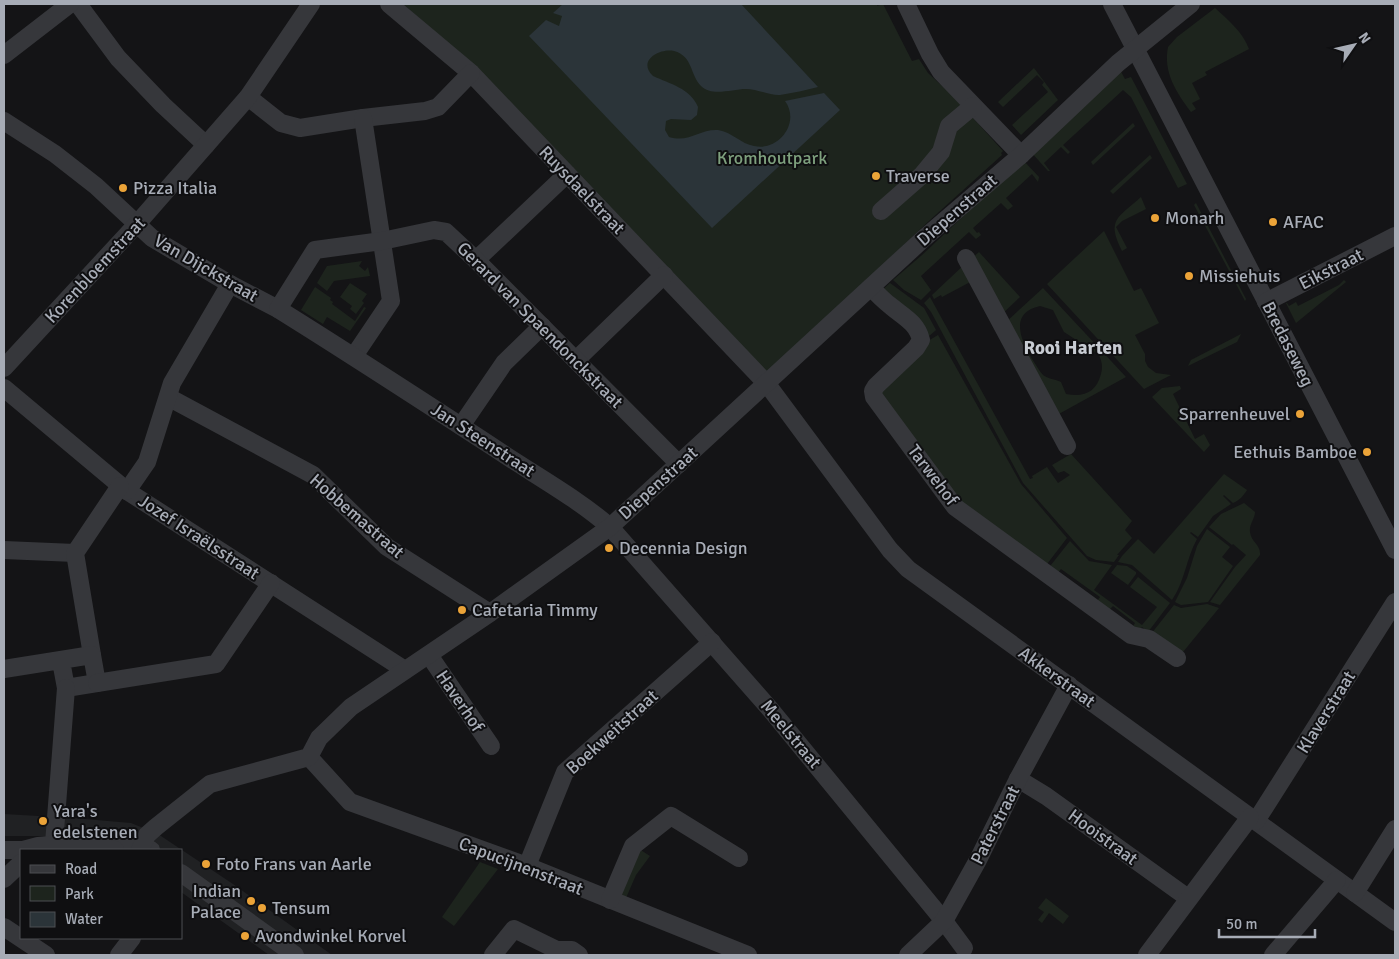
<svg xmlns="http://www.w3.org/2000/svg" width="1399" height="959" viewBox="0 0 1399 959" font-family="Signika,sans-serif">
<rect width="100%" height="100%" fill="#141416"/>
<path fill="#202123" d="M4 814 73 818 131 823 158 834 233 884 332 955H269L181 892V850H46L47 836H4Z"/>
<g fill="#1d241d" fill-rule="evenodd">
<path d="M403 4H878L877 6 883 4 912 61 919 59 928 73 953 96 1003 151 1001 153 1002 155 930 220 766 376 453 48Z"/>
<path d="M1215 8C1229 21 1242 31 1249 49L1205 72 1207 75 1192 83 1200 99 1192 103 1196 109 1191 112C1176 92 1163 72 1168 47L1177 37Z"/>
<path d="M1034 68 1058 100 1021 135 1012 125 1048 92 1042 85 1044 82 1037 75 1003 107 998 102Z"/>
<path d="M1120 70 1125 79 1131 77 1187 184 1178 188 1131 97 1123 90 1063 145 1070 152 1068 154 1061 147 1044 163 1050 171H1048L1031 152Z"/>
<path d="M1133 123 1135 126 1093 165 1091 162Z"/>
<path d="M1150 155 1152 158 1113 194 1110 191Z"/>
<path d="M1023 160 1039 177 1038 182 1032 174 1006 198 1013 206 1008 210 1001 203 973 228 977 233 979 232 981 235 976 239 969 232 921 276 931 290 921 300 904 290 893 280 922 255Z"/>
<path d="M1141 197 1146 209 1122 221 1116 227 1127 248 1122 251C1106 219 1118 218 1141 197Z"/>
<path d="M1196 203 1246 299 1245 301 1194 205Z"/>
<path d="M1104 231 1134 291 1141 288 1159 323 1135 335 1145 354V361L1148 367 1156 373 1171 375 1144 389 1047 284Z"/>
<path d="M979 252 1020 297 1001 315 971 259Z"/>
<path d="M362 261 359 266 365 271 368 267 370 276 334 281 327 291 317 283 327 266Z"/>
<path d="M965 264 974 280 942 297 941 295 934 299 932 295Z"/>
<path d="M1344 280 1346 282 1296 323 1286 303H1287L1289 306 1296 302 1298 306 1339 285Z"/>
<path d="M350 283 367 294 362 301 364 303 356 314 350 309 352 306 340 297Z"/>
<path d="M890 283 924 308 936 330 928 337 881 291Z"/>
<path d="M315 287 331 298 330 300 333 302 332 304 355 321 364 307 366 308 350 331 327 317 323 324 301 310Z"/>
<path d="M1043 288 1126 377 1057 415 1006 322ZM1040 306 1053 310 1064 332 1098 354C1102 360 1103 367 1101 374 1096 393 1084 397 1066 394L1061 382C1055 379 1048 379 1043 375 1039 371 1037 366 1034 362 1022 343 1007 313 1040 306Z"/>
<path d="M930 297 1030 479 1033 478 1032 476 1047 467 1058 483 1070 475 1064 471 1058 473 1052 465 1071 454 1132 521 1125 530 1132 538 1117 555H1119L1114 562 1096 560 1087 556 1023 483 931 312 924 303Z"/>
<path d="M1241 334 1237 342 1188 366 1191 360Z"/>
<path d="M938 335 1021 484 1067 538 1044 568 964 507 879 390 928 341Z"/>
<path d="M1180 386 1181 389 1173 394 1195 439 1204 434 1210 445 1204 452 1152 397 1162 388Z"/>
<path d="M1224 474 1247 490C1244 495 1239 501 1233 503L1224 495 1223 496 1231 504 1213 516 1198 537 1191 532 1190 533 1197 539C1186 559 1185 581 1172 600L1132 565 1118 562 1122 556 1138 539 1154 554Z"/>
<path d="M1244 503 1255 512C1255 519 1249 524 1250 532 1251 542 1261 545 1260 555L1220 605 1210 602 1235 567 1246 555 1233 544 1232 545 1209 527 1221 514Z"/>
<path d="M1207 529 1230 547 1222 557 1233 566 1208 602 1181 605 1175 602 1187 578 1197 546Z"/>
<path d="M1070 541 1089 561 1112 565 1094 590 1142 625 1157 607 1130 587 1138 577 1170 603 1148 632 1142 627 1138 632 1130 631 1135 623 1113 606 1106 613 1094 605 1100 597 1061 569 1055 576 1047 570Z"/>
<path d="M1117 565 1127 566 1136 572V574L1128 585 1111 573Z"/>
<path d="M1207 604 1219 608 1183 652 1181 653 1151 634 1174 605 1181 608Z"/>
<path d="M639 849 650 856 636 875 626 898 619 895Z"/>
<path d="M480 862 498 869 454 926 442 917Z"/>
<path d="M1046 898 1069 916 1063 924 1049 913 1042 923 1038 920 1044 912 1038 908Z"/>
</g>
<path fill="#2b3439" d="M563 4H741L818 87C806 90 793 93 780 95 772 96 757 89 746 89 732 89 712 97 701 86 690 75 693 56 674 51 659 48 637 61 653 76 670 84 690 88 698 107L697 115 691 120 671 119 666 121 665 130 669 137C690 143 699 129 718 130 732 132 741 144 754 146 778 152 801 123 785 101L824 93 840 110 712 228 529 36 546 20 559 26 562 16 553 13Z"/>
<g fill="none" stroke-linecap="round" stroke-linejoin="round">
<g stroke="#36373b" stroke-width="18">
<path d="M78 4 118 58 163 105 206 145"/>
<path d="M389 4 471 73 767 384 890 550 908 569 1395 922"/>
<path d="M906 4 930 54 941 72 1021 155"/>
<path d="M1112 4 1395 550"/>
<path d="M4 55 70 4"/>
<path d="M248 97 281 123 300 128 363 118 425 111 438 107 471 73"/>
<path d="M4 121 55 154 96 186 152 238 230 284 278 309"/>
<path d="M881 211 922 175 941 152 949 126 973 106"/>
<path d="M966 258 1067 446"/>
<path d="M476 260 567 174"/>
<path d="M871 287C877 294 884 301 892 307 904 317 917 323 921 340L916 348 876 386 873 391 874 397 955 507 1131 635 1149 639 1177 658"/>
<path d="M1266 302 1395 236"/>
<path d="M354 356 391 301 363 118"/>
<path d="M576 360 664 275"/>
<path d="M4 368 136 225 248 97 311 4"/>
<path d="M4 388 127 491 405 670"/>
<path d="M168 397 313 475 387 547 490 613"/>
<path d="M461 426 504 363 542 326"/>
<path d="M679 464 476 260 446 232 434 230 382 241 315 250 278 309C352 355 424 402 496 449 533 474 577 498 610 527L770 709 944 921 964 948"/>
<path d="M127 491 147 462 172 383 230 284"/>
<path d="M4 550 75 553"/>
<path d="M92 655 75 553 120 486"/>
<path d="M429 655 491 746"/>
<path d="M4 669 92 655 97 683 66 688 61 661"/>
<path d="M97 683 216 664 271 583"/>
<path d="M309 757 350 802 527 866 748 955"/>
<path d="M1018 779 1046 796 1188 898"/>
<path d="M1256 821 1395 602"/>
<path d="M101 843C117 837 137 842 151 850"/>
<path d="M54 844 66 688"/>
<path d="M4 850H23L38 846 61 844 96 846 115 850"/>
<path d="M140 850 147 835 156 827 210 784 309 757 319 738 351 707 490 613 610 527 923 239 1021 155 1118 63 1191 4"/>
<path d="M527 866 565 772 712 642"/>
<path d="M181 873 295 955"/>
<path d="M4 879 21 863"/>
<path d="M1355 893 1395 829"/>
<path d="M610 900 633 846 671 816 739 858"/>
<path d="M4 927 46 955"/>
<path d="M119 955 132 938"/>
<path d="M493 955 514 929 557 950H572L579 955"/>
<path d="M908 955 944 921 978 860 1018 779 1069 685"/>
<path d="M1147 955 1250 817"/>
<path d="M1273 955 1337 880"/>
</g>
</g>
<g fill="#eba338" stroke="#0f0f11" stroke-width="2">
<circle cx="876" cy="176" r="5"/>
<circle cx="123" cy="188" r="5"/>
<circle cx="1155" cy="218" r="5"/>
<circle cx="1273" cy="222" r="5"/>
<circle cx="1189" cy="276" r="5"/>
<circle cx="1300" cy="414" r="5"/>
<circle cx="1367" cy="452" r="5"/>
<circle cx="609" cy="548" r="5"/>
<circle cx="462" cy="610" r="5"/>
<circle cx="43" cy="821" r="5"/>
<circle cx="206" cy="864" r="5"/>
<circle cx="251" cy="901" r="5"/>
<circle cx="262" cy="908" r="5"/>
<circle cx="245" cy="936" r="5"/>
</g>
<g text-anchor="middle" dominant-baseline="central" stroke-width="4" stroke-linejoin="round" paint-order="stroke">
<g font-size="18" fill="#7ea07e" stroke="#0f0f11">
<text x="772" y="158">Kromhoutpark</text>
</g>
<g font-size="18" fill="#a7acb6" stroke="#0f0f11" text-anchor="start">
<text x="886" y="176">Traverse</text>
<text x="133" y="188">Pizza Italia</text>
<text x="1165" y="218">Monarh</text>
<text x="1283" y="222">AFAC</text>
<text x="1199" y="276">Missiehuis</text>
<text x="1290" y="414" text-anchor="end">Sparrenheuvel</text>
<text x="1357" y="452" text-anchor="end">Eethuis Bamboe</text>
<text x="619" y="548">Decennia Design</text>
<text x="472" y="610">Cafetaria Timmy</text>
<text x="53" y="811">Yara's<tspan x="53" dy="21">edelstenen</tspan></text>
<text x="216" y="864">Foto Frans van Aarle</text>
<text x="241" y="891" text-anchor="end">Indian<tspan x="241" dy="21">Palace</tspan></text>
<text x="272" y="908">Tensum</text>
<text x="255" y="936">Avondwinkel Korvel</text>
</g>
<g font-size="18" fill="#a7acb6" stroke="#0f0f11">
<text transform="translate(582 190) rotate(46)">Ruysdaelstraat</text>
<text transform="translate(957 210) rotate(-41)">Diepenstraat</text>
<text transform="translate(206 268) rotate(30)">Van Dijckstraat</text>
<text transform="translate(1331 269) rotate(-27)">Eikstraat</text>
<text transform="translate(95 270) rotate(-47)">Korenbloemstraat</text>
<text transform="translate(540 325) rotate(45)">Gerard van Spaendonckstraat</text>
<text transform="translate(1288 344) rotate(63)">Bredaseweg</text>
<text transform="translate(483 440) rotate(33)">Jan Steenstraat</text>
<text transform="translate(933 475) rotate(53)">Tarwehof</text>
<text transform="translate(658 483) rotate(-42)">Diepenstraat</text>
<text transform="translate(357 516) rotate(41)">Hobbemastraat</text>
<text transform="translate(199 537) rotate(33)">Jozef Israëlsstraat</text>
<text transform="translate(1057 677) rotate(36)">Akkerstraat</text>
<text transform="translate(460 701) rotate(56)">Haverhof</text>
<text transform="translate(1326 712) rotate(-58)">Klaverstraat</text>
<text transform="translate(612 732) rotate(-42)">Boekweitstraat</text>
<text transform="translate(791 734) rotate(50)">Meelstraat</text>
<text transform="translate(995 825) rotate(-63)">Paterstraat</text>
<text transform="translate(1103 837) rotate(36)">Hooistraat</text>
<text transform="translate(521 866) rotate(21)">Capucijnenstraat</text>
</g>
<g font-size="19" font-weight="bold" fill="#c7cbd2" stroke="#0f0f11">
<text x="1073" y="348">Rooi Harten</text>
</g>
</g>
<rect width="1399" height="959" fill="none" stroke="#a7acb6" stroke-width="10"/>
<rect x="20" y="849" width="162" height="90" fill="#0f0f11" stroke="#4c4e53"/>
<rect x="30" y="865" width="25" height="8" fill="#36373b" stroke="#4c4e53"/>
<text x="65" y="874" font-size="15" fill="#a7acb6">Road</text>
<rect x="30" y="886" width="25" height="15" fill="#1d241d" stroke="#4c4e53"/>
<text x="65" y="899" font-size="15" fill="#a7acb6">Park</text>
<rect x="30" y="912" width="25" height="15" fill="#2b3439" stroke="#4c4e53"/>
<text x="65" y="924" font-size="15" fill="#a7acb6">Water</text>
<g transform="translate(1354 45) rotate(56)" stroke="#0f0f11" stroke-width="4" paint-order="stroke">
<path d="M0-4L9 19L0 12L-9 19Z" fill="#a7acb6"/>
<text y="-8" font-size="14" font-weight="bold" text-anchor="middle" fill="#a7acb6">N</text>
</g>
<path d="M1219 929v8h96v-8" fill="none" stroke="#a7acb6" stroke-width="2.5"/>
<text x="1226" y="929" font-size="15" fill="#a7acb6" stroke="#0f0f11" stroke-width="4" paint-order="stroke">50 m</text>
</svg>
